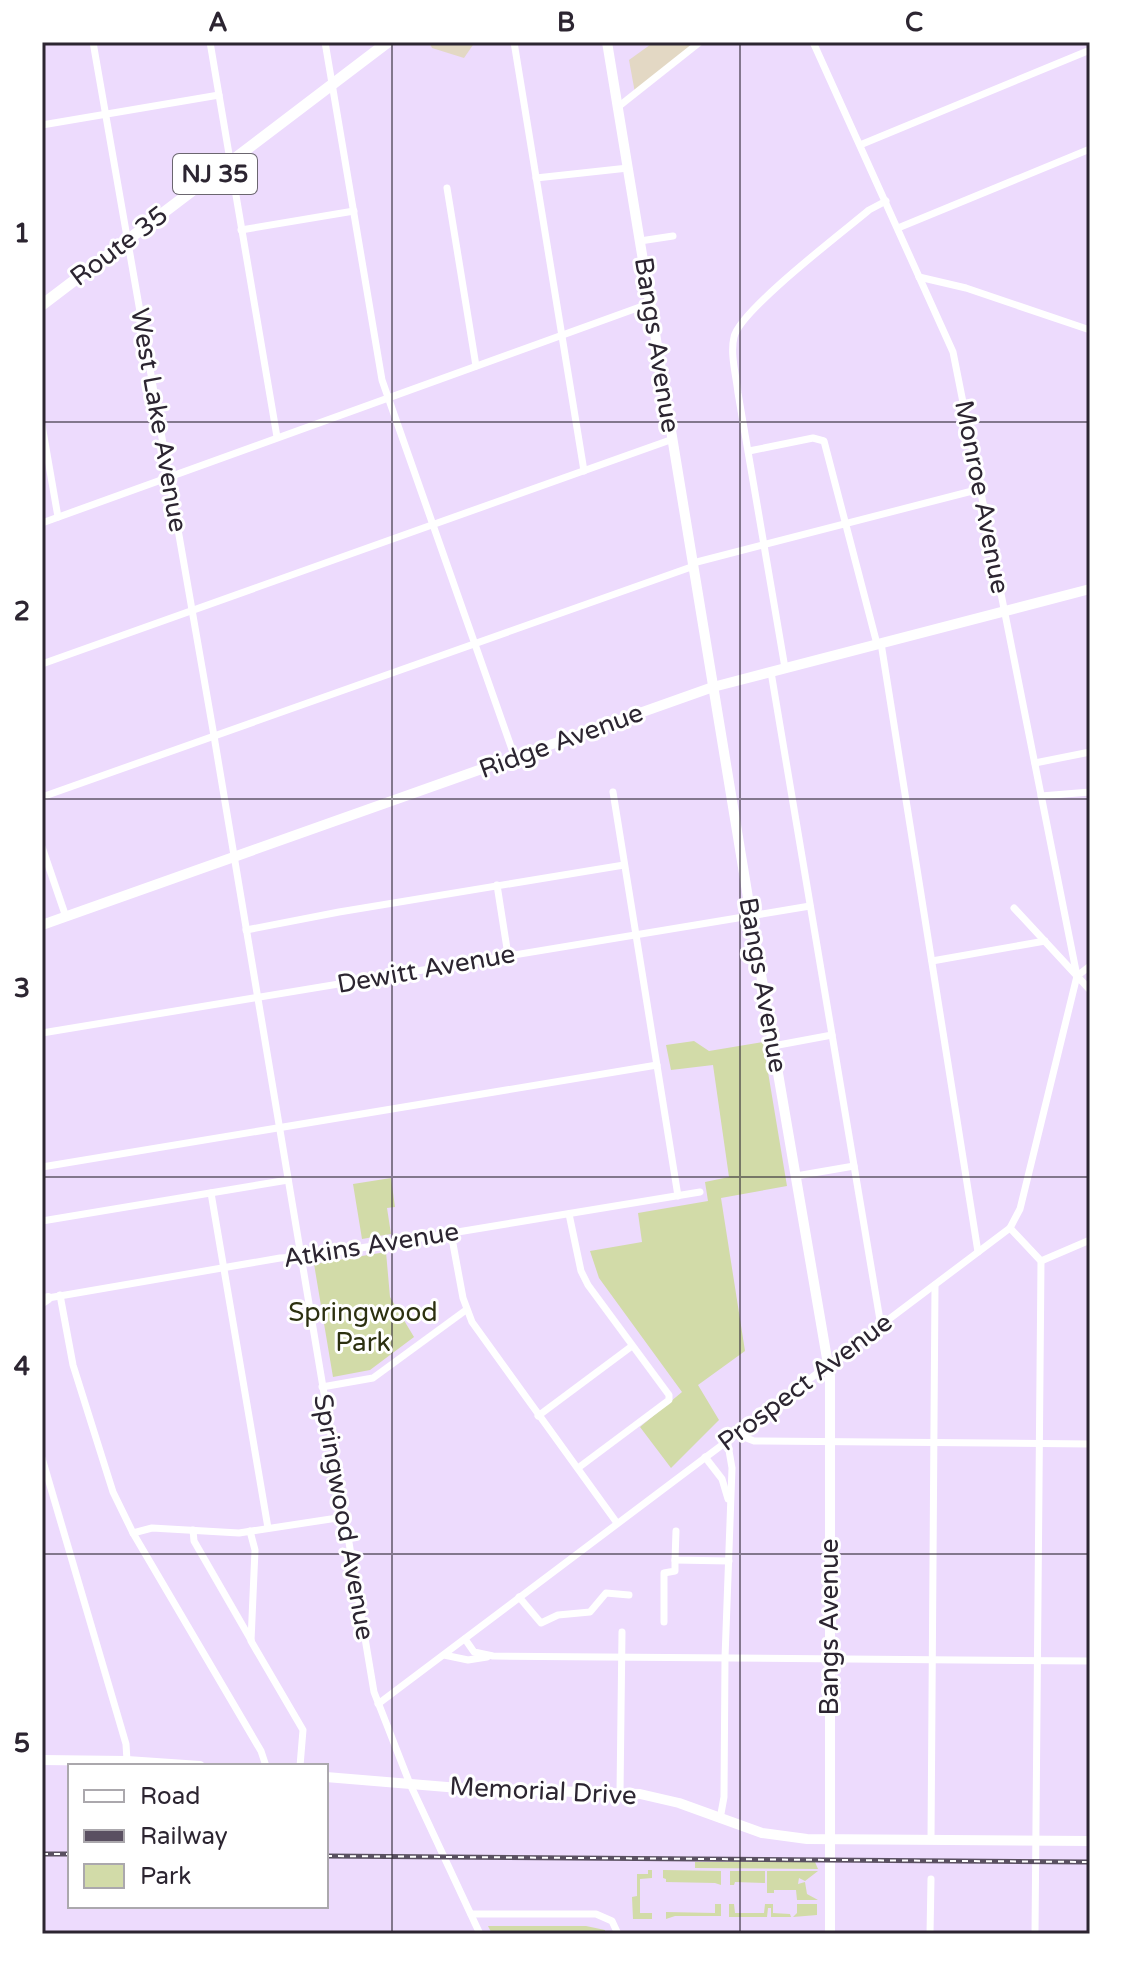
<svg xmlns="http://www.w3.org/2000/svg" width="1132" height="1976" viewBox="0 0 1132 1976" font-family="'Varela Round',sans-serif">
<rect width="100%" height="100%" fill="#eddbfd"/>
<g fill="#e3d8c4">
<path d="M429 42H475L464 58 432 48Z"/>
<path d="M654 42H700L635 93 629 60Z"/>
</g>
<g fill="#d2dba8">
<path d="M694 1041 709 1051 763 1042 787 1186 721 1198 745 1351 698 1385 719 1420 671 1468 640 1427 682 1392 599 1278 590 1251 642 1242 638 1213 708 1201 705 1182 729 1177 713 1065 671 1070 666 1045Z"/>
<path d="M391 1178 395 1207 387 1208 391 1234 362 1239 353 1184Z"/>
<path d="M386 1252 390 1297 414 1337 370 1370 333 1377 314 1264Z"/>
<path d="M695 1862H815L818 1869 695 1868Z"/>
<path d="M648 1870H652V1878L640 1879V1913H652V1919H633L632 1897 637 1896V1874H648Z"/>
<path d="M663 1870 721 1871V1885L715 1883 666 1882V1879L663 1878Z"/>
<path d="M730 1871H765V1883L735 1882 734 1885H730Z"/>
<path d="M767 1871H818L805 1881 799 1878 798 1884 805 1882 807 1894 818 1900H797L796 1890H774V1893H767Z"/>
<path d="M715 1904H721V1916H675L666 1919V1912L715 1913Z"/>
<path d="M729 1904H734L735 1913H764L765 1904H773V1913L790 1914 791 1917H771V1908H768L767 1917H729Z"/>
<path d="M797 1904H817V1915L793 1917 797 1913Z"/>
<path d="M488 1926H586L605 1930V1934H492Z"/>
</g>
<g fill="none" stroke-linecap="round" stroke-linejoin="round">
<g stroke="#fff" stroke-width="7">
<path d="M93 42 214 736 374 1692 410 1784 480 1934"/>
<path d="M210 42 277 437"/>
<path d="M325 42 382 380 515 758"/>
<path d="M514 42 584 471"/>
<path d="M813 42 953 352 1077 976"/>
<path d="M618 107 700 42"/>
<path d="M42 125 219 95"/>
<path d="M860 145 1090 50"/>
<path d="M536 178 628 168"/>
<path d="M447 188 476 366"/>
<path d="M898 228 1090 149"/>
<path d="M241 230 354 211"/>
<path d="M640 241 673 236"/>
<path d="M919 277 966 288 1090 330"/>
<path d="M42 425 58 517"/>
<path d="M749 451 813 438 824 441 877 644"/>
<path d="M42 523 651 303"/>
<path d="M693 563 980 489"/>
<path d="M881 643 978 1252"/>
<path d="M42 664 673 439"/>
<path d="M785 668 738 393C736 375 730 354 734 337 739 311 843 232 869 210L886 201"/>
<path d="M771 672 881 1326"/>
<path d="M1035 763 1090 752"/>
<path d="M613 792 678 1196"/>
<path d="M1041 796 1090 792"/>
<path d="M42 797 694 566"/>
<path d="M42 847 66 917"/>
<path d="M497 885 508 955"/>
<path d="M1014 908 1090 990"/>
<path d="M246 930 339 912 624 865"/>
<path d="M932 961 1045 941"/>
<path d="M42 1033 810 906"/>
<path d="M773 1046 832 1035"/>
<path d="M42 1167 657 1065"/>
<path d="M796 1176 854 1166"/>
<path d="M211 1193 268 1528"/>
<path d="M569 1214 581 1271 588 1285 669 1395V1400L578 1468"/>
<path d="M42 1221 288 1180"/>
<path d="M1010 1228 1041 1261 1035 1934"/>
<path d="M451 1233 463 1298 472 1322 617 1523"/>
<path d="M1041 1261 1090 1240"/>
<path d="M60 1295 73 1365 113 1492 133 1533 261 1751 266 1766"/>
<path d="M48 1298 280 1258 312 1256 700 1192"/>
<path d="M322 1387 373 1378 466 1310"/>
<path d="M538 1416 632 1346"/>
<path d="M736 1434 754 1441 1090 1444"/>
<path d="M705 1457 722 1479 728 1499"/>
<path d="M42 1458 126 1744 127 1761"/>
<path d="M193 1530 194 1541 251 1640"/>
<path d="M250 1531 255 1550 251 1641 303 1730 300 1766"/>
<path d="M676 1531 675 1560 729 1561"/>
<path d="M133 1533 152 1528 239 1533 344 1517"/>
<path d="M519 1597 541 1623 558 1615 590 1612 606 1593 629 1595"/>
<path d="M664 1622V1573L675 1571V1560"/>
<path d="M465 1639 474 1652 493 1656 1090 1661"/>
<path d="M444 1655 468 1660 487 1657"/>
<path d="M378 1704 1010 1228 1020 1209 1077 976 1090 966"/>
<path d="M620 1793 622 1632"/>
<path d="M720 1819 724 1797 725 1658 732 1468 727 1439"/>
<path d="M931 1840 935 1285"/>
<path d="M471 1914H596L612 1921 618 1934"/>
<path d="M930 1934 931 1879"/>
</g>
<g stroke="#fff" stroke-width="10">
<path d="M607 42 751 916 830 1376V1934"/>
<path d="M42 925 713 687 1090 589"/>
<path d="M42 1302 48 1298"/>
<path d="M42 1760 127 1761 200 1766"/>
<path d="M326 1777 459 1788 640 1794 679 1803 762 1833 807 1839 1090 1841"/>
</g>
<path stroke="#fff" stroke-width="11" d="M42 305 388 42"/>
<defs>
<g id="rail">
<path d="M42 1854H70"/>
<path d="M326 1856 1090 1862"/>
</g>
</defs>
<use href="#rail" stroke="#5a5061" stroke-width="5"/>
<use href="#rail" stroke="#fff" stroke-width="2" stroke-dasharray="6" stroke-linecap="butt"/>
</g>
<path fill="none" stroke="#2c2531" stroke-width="2" stroke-opacity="0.55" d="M392 42V1934M740 42V1934M42 422H1090M42 799H1090M42 1177H1090M42 1554H1090"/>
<g text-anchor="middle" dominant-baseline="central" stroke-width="6" stroke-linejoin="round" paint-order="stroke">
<rect fill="#fff" stroke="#6b666f" stroke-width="2" x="173" y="154" width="84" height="40" rx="6"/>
<g font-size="24" font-weight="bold" fill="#2c2531">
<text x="215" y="174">NJ 35</text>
</g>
<g font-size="26" fill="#2c2531" stroke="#fff">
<text transform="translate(119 246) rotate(-37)">Route 35</text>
<text transform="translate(657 345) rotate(81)">Bangs Avenue</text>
<text transform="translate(159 420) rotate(80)">West Lake Avenue</text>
<text transform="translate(982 497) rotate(79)">Monroe Avenue</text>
<text transform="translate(561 741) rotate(-20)">Ridge Avenue</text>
<text transform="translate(426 969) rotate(-10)">Dewitt Avenue</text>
<text transform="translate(763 985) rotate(80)">Bangs Avenue</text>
<text transform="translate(371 1245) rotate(-9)">Atkins Avenue</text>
<text transform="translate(805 1382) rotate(-37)">Prospect Avenue</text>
<text transform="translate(344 1517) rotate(80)">Springwood Avenue</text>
<text transform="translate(829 1627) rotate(-90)">Bangs Avenue</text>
<text transform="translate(543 1791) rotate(3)">Memorial Drive</text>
</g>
<g font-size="26" fill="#2c3010" stroke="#fff">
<text x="363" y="1312">Springwood<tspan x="363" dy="30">Park</tspan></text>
</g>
</g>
<rect width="1132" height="1976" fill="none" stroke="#ffffff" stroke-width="88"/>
<rect x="68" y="1764" width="260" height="144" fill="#ffffff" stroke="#aba8ad" stroke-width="2"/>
<rect x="84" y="1790" width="40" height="12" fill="#ffffff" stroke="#aba8ad" stroke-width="2"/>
<text x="140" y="1804" font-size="24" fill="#2c2531">Road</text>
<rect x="84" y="1830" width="40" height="12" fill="#5a5061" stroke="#aba8ad" stroke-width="2"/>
<text x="140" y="1844" font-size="24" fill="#2c2531">Railway</text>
<rect x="84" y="1864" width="40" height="24" fill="#d2dba8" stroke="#aba8ad" stroke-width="2"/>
<text x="140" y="1884" font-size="24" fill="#2c2531">Park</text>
<rect x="44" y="44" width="1044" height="1888" fill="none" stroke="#2c2531" stroke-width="3"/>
<g font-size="26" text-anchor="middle" font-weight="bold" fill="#2c2531">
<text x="218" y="31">A</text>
<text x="566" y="31">B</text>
<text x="914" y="31">C</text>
<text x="22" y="242">1</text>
<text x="22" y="620">2</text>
<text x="22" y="997">3</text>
<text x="22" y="1375">4</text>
<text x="22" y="1752">5</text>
</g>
</svg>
